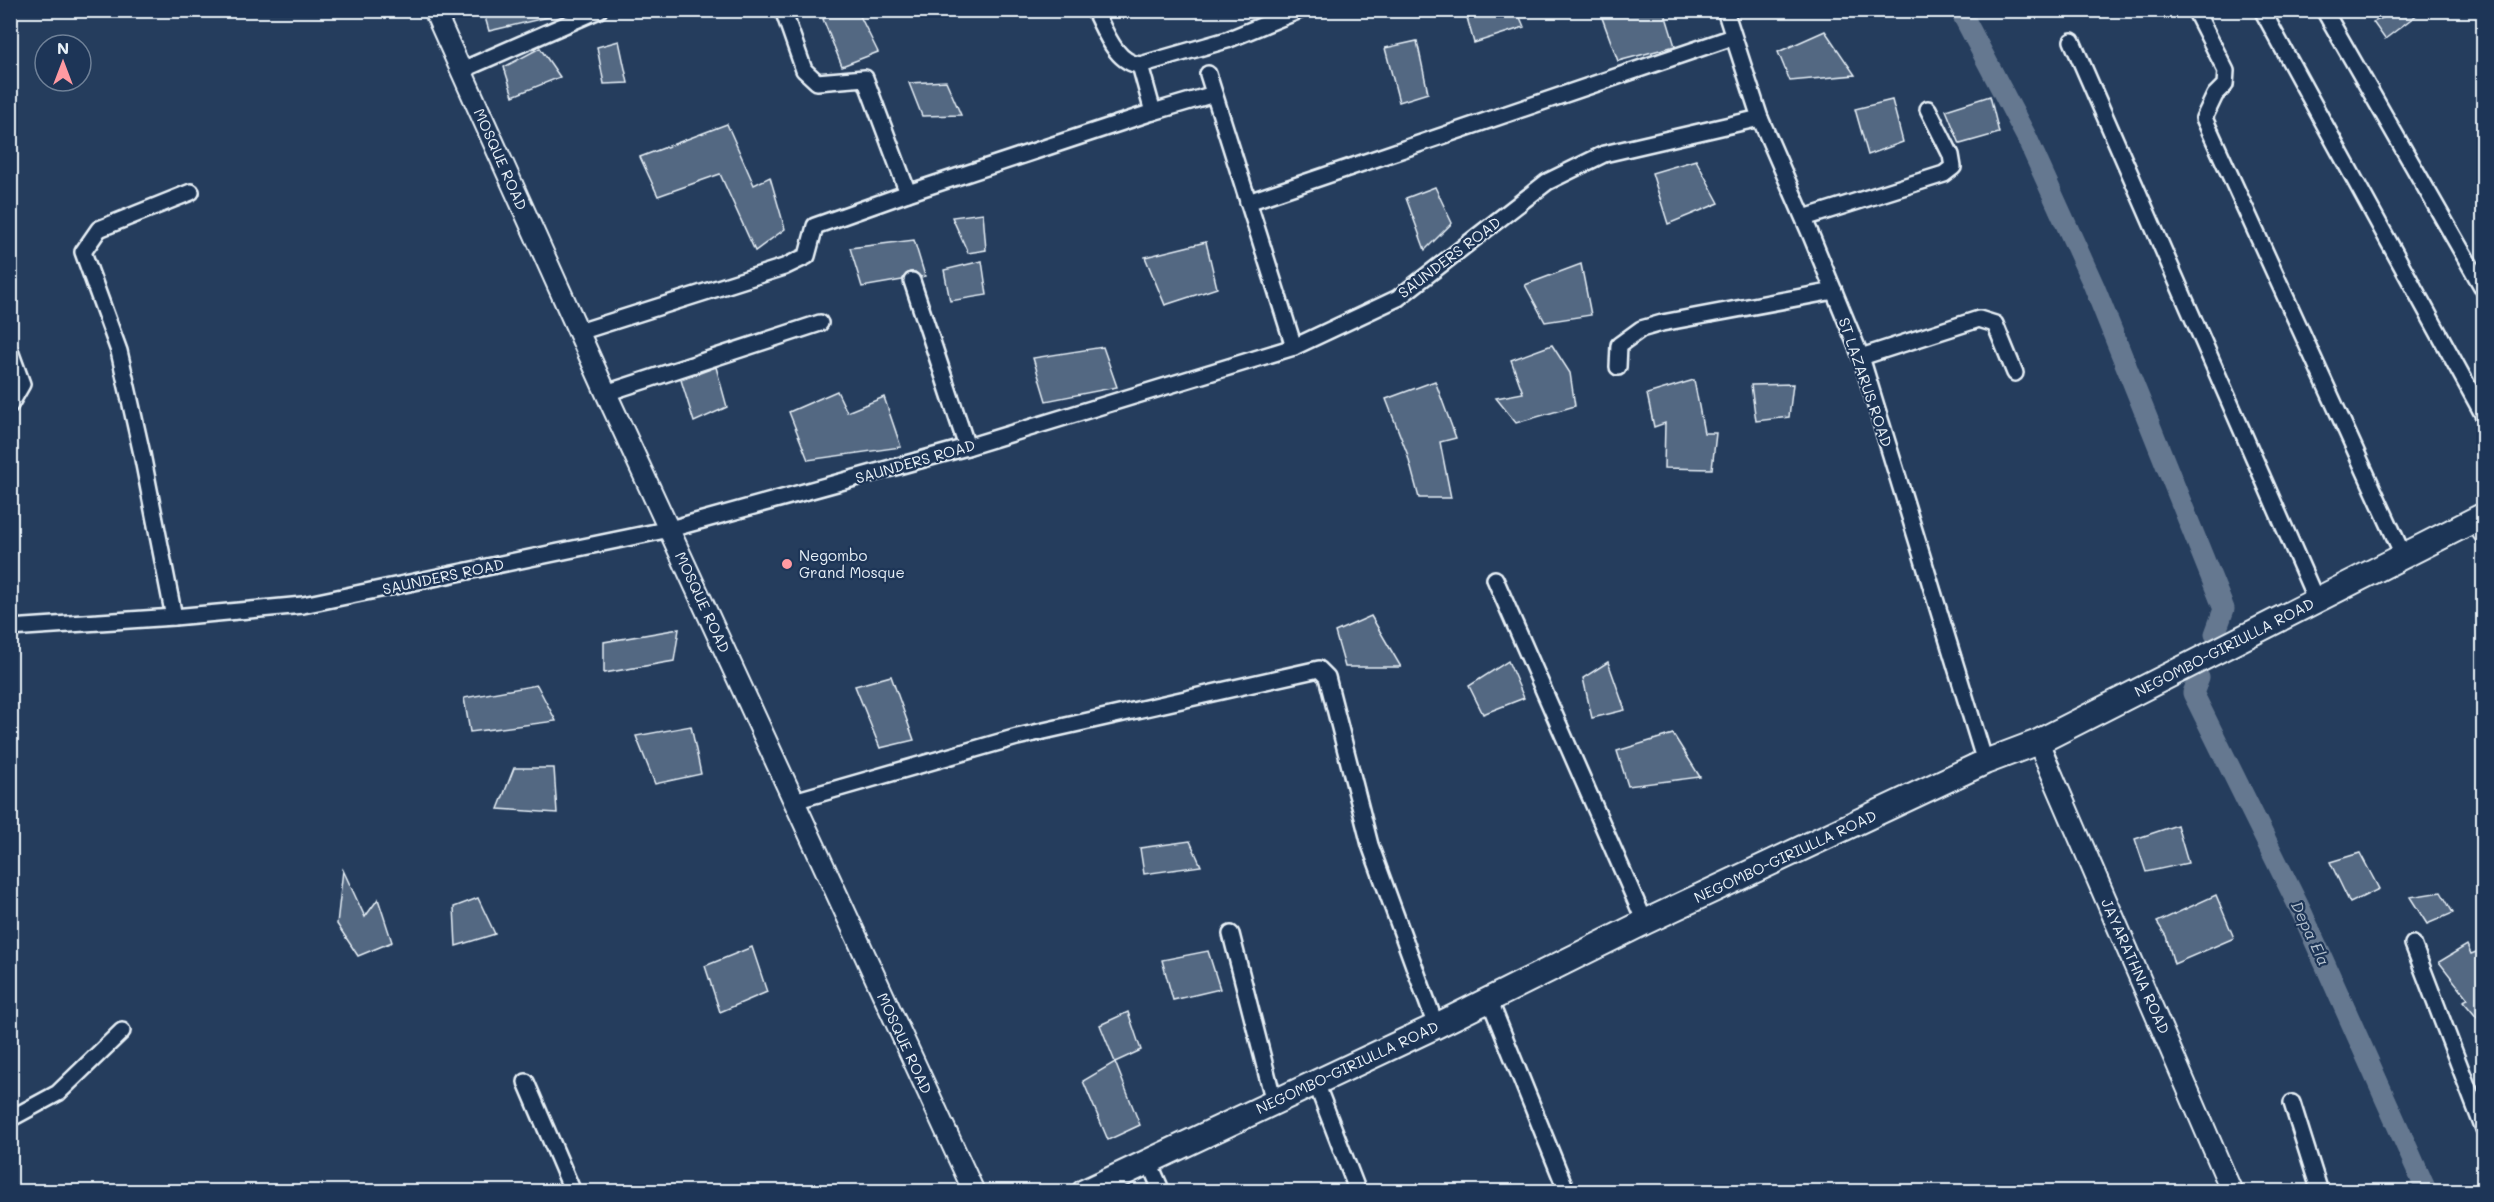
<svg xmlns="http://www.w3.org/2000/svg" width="2494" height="1202" viewBox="0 0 2494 1202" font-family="Mali,sans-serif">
<rect width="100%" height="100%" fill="#253d5d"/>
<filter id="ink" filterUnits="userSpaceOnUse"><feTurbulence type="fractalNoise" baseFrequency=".0167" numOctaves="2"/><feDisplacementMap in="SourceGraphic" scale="12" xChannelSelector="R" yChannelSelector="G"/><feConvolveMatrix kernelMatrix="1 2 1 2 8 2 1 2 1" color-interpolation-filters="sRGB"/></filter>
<g filter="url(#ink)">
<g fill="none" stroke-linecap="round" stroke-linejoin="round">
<g stroke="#657890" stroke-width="21">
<path d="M1960 10 2027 138 2094 286 2224 609 2215 634"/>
<path d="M2199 678 2193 693 2303 915 2427 1192"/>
</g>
</g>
<g fill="#536782" stroke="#e8f1f8" stroke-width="1.5">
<path d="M483 10H549V17L489 31Z"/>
<path d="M837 10H857L878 52 842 66 823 19Z"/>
<path d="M1475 10H1517L1524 27 1474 43 1466 14Z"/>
<path d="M1611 10H1664L1675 46 1618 61 1601 15Z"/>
<path d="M2401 10H2423L2385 39 2373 22Z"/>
<path d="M1825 31 1855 75 1790 81 1778 52Z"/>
<path d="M619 41 628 83 604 84 597 47Z"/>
<path d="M1417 41 1428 93 1399 102 1385 48Z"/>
<path d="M540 48 560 77 513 96 504 67Z"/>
<path d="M946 81 961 115 922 116 909 83Z"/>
<path d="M1990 96 1999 133 1960 144 1946 110Z"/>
<path d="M1892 100 1903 142 1868 155 1855 109Z"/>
<path d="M727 124 754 185 770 177 785 229 755 251 720 174 658 196 640 157Z"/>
<path d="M1696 160 1719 203 1668 224 1652 173Z"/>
<path d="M1435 187 1452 223 1425 250 1406 198Z"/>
<path d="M983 213 986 250 968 253 952 217Z"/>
<path d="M914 240 925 276 921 277 915 272H910L902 280 862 287 850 248Z"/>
<path d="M1206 242 1217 288 1165 305 1145 257Z"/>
<path d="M982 261 987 295 950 301 944 270Z"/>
<path d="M1581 264 1591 315 1545 322 1525 285Z"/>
<path d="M1552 345 1570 373 1575 406 1516 423 1496 398 1523 393 1511 360Z"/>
<path d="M1103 347 1117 387 1046 401 1033 358Z"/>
<path d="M716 367 727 407 694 422 681 380Z"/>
<path d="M1694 380 1704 433H1716L1712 469 1664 468 1665 423 1654 427 1647 394Z"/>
<path d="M1435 381 1456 438 1440 442 1451 498H1419L1407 453 1386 399Z"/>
<path d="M1793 384 1789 417 1756 421 1751 385Z"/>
<path d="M837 391 847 412 884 397 901 447 808 460 789 412Z"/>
<path d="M1371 616 1401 667H1345L1335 632Z"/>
<path d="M679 629 674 661 604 673V642Z"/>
<path d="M1508 661 1524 698 1483 714 1469 686Z"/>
<path d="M1608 662 1625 710 1592 718 1583 678Z"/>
<path d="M891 676 914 740 880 748 855 686Z"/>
<path d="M537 685 556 721 470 732 464 698Z"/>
<path d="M691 726 701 774 655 784 636 736Z"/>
<path d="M1673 734 1700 777 1628 786 1617 751Z"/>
<path d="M514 768H554L557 813 498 809Z"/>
<path d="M2177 825 2188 863 2146 872 2135 839Z"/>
<path d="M1190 841 1201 866 1144 874 1140 848Z"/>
<path d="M2360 853 2379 889 2350 903 2330 862Z"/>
<path d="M343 870 365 917 378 899 392 942 358 956 337 924Z"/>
<path d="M2441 892 2453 913 2427 924 2410 897Z"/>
<path d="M2216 895 2234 938 2174 964 2166 936 2157 922Z"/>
<path d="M478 898 495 934 456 946 454 907Z"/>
<path d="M2467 945 2471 954 2484 949V1026L2463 1001 2468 999 2439 962Z"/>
<path d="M752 947 767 992 720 1012 705 966Z"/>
<path d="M1208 951 1220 989 1173 1000 1162 960Z"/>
<path d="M1128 1012 1141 1050 1115 1062 1100 1025Z"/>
<path d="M1115 1062 1140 1125 1108 1140 1083 1081Z"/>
</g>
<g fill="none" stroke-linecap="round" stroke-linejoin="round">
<defs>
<path id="service" d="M2470 524 2484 544"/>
<g id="minor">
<path d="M783 10 804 70 817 82 865 78 908 193"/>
<path d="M1094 10C1105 30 1115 63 1140 65L1227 40 1300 10"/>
<path d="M1725 10 1760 118 1810 233 1861 357 1985 762"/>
<path d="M2195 10 2226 71 2225 85 2215 95 2204 118 2403 555"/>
<path d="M2262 10 2484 416"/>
<path d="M2324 10 2484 290"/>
<path d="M2072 41 2316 600"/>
<path d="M462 70 599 10"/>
<path d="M1208 74 1294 347"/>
<path d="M1153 112 1214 94"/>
<path d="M1248 202 1733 37"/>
<path d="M1804 218 1944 174 1953 167 1951 155 1928 109"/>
<path d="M912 281 967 447"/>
<path d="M579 332 784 267 807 256 815 226 908 193 1153 112 1140 65"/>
<path d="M10 351 22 384 10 405"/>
<path d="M1861 357 1979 319 1995 324 2015 373"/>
<path d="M1618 367 1619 345 1641 329 1662 323 1834 291"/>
<path d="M606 393 820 323"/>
<path d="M1495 579 1645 922"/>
<path d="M174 617 142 454 119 351 83 252 99 229 191 192"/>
<path d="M10 628 174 617 303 605 670 529 967 447 1294 347 1398 298 1547 182 1604 154 1760 118"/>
<path d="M794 801 1017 737 1319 669 1327 677 1370 845 1436 1026"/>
<path d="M1231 934 1274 1102"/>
<path d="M2413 944 2484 1130"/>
<path d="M1489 999 1567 1192"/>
<path d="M526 1082 573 1192"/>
<path d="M1316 1083 1358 1192"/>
<path d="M2292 1103 2320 1192"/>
<path d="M10 1119 58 1093 122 1031"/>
<path d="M1148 1160 1162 1192"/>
<path d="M2479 1192 2484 1189"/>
</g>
<g id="tertiary">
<path d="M434 10 606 393 974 1192"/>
<path d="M2038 742 2232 1192"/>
</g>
<path id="primary" d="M1084 1192 1436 1026 1645 922 1985 762 2038 742 2484 515"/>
</defs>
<use href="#service" stroke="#e8f1f8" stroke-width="12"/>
<use href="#minor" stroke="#e8f1f8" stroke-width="20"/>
<use href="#tertiary" stroke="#e8f1f8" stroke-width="24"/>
<use href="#primary" stroke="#e8f1f8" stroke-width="28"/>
<use href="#service" stroke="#1d3557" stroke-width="8"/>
<use href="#minor" stroke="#1d3557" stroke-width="15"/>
<use href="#tertiary" stroke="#1d3557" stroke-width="20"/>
<use href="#primary" stroke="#1d3557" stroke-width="24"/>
</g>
</g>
<circle fill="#ff9aa2" stroke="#1d3557" stroke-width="2" cx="787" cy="564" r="6"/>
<g text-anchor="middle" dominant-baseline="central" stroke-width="4.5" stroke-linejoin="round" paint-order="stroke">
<g font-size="15" fill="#e8f1f8" stroke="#1d3557">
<text transform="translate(501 159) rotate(66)">MOSQUE ROAD</text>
<text transform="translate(1449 257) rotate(-37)">SAUNDERS ROAD</text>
<text transform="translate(1866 382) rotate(71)">ST LAZARUS ROAD</text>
<text transform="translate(915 461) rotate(-16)">SAUNDERS ROAD</text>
<text transform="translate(443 576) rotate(-12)">SAUNDERS ROAD</text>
<text transform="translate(703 602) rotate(65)">MOSQUE ROAD</text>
<text transform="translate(2224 647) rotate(-27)">NEGOMBO-GIRIULLA ROAD</text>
<text transform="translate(1785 856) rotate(-25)">NEGOMBO-GIRIULLA ROAD</text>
<text transform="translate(2136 966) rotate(66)">JAYARATHNA ROAD</text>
<text transform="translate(905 1043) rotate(65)">MOSQUE ROAD</text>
<text transform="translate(1347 1067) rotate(-25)">NEGOMBO-GIRIULLA ROAD</text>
</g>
<g font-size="15" fill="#e8f1f8" stroke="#1d3557" text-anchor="start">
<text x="799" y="555">Negombo<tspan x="799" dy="17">Grand Mosque</tspan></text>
</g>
<g font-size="16" font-style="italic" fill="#b4c1ce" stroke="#1d3557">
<text transform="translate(2311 933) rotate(65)">Depa Ela</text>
</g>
</g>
<rect width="2494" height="1202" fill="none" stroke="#1d3557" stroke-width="36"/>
<rect x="18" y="18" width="2458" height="1166" fill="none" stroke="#e8f1f8" stroke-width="2" filter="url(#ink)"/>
<g transform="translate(63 63)"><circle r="28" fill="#1d3557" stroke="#6e8097" stroke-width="1.5"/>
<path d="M0-4.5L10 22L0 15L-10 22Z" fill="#ff9aa2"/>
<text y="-9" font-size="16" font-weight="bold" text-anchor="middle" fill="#e8f1f8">N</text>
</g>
</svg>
